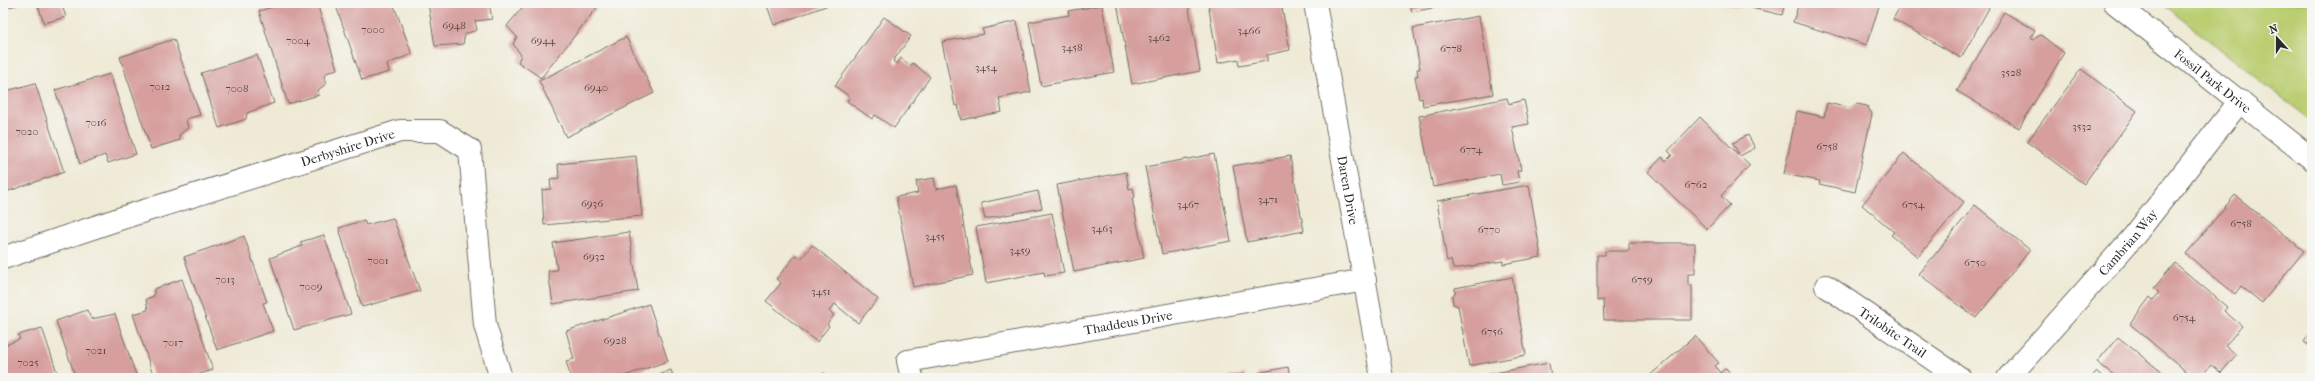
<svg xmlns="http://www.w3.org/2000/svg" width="2315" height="381" viewBox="0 0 2315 381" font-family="'IM FELL French Canon',serif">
<rect width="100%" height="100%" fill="#f6f6f2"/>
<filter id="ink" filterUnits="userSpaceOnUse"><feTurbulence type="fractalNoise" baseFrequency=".025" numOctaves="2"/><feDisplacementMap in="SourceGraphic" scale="8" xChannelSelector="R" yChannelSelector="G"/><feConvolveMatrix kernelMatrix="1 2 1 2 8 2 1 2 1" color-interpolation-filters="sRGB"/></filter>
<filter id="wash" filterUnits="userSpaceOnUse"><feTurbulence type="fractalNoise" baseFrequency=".012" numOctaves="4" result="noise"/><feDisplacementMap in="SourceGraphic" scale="16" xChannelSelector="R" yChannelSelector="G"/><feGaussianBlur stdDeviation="0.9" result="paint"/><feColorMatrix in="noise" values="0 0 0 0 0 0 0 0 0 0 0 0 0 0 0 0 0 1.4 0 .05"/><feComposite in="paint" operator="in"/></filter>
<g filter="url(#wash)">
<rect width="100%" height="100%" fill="#efead5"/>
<path fill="#bacd70" stroke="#727c4e" d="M2161 3H2312V121Z"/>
<g id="blocks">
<g fill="#d69f9d">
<path d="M3 3H23L3 9Z"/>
<path d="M37 3H61L66 17 44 23Z"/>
<path d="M286 3H317L337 69 324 74 326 84 318 90 319 95 288 104 259 11Z"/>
<path d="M335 3H393L412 54 387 64 389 72 362 80Z"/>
<path d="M428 3H489L492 19 475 21 477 30 465 34 463 44 435 46Z"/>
<path d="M526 3H597L599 5 541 78 518 62 521 55 513 44 517 37 507 26Z"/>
<path d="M766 3H834L774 25Z"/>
<path d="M1117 3H1188L1200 71 1132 84Z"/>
<path d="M1208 3H1281L1290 50 1267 55V61L1239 66 1238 59 1218 63Z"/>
<path d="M1410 3H1453V4L1412 12Z"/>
<path d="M1531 3H1550V4L1531 6Z"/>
<path d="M1722 3H1741L1740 8Z"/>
<path d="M1753 3H1785L1782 15 1752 8Z"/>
<path d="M1799 3H1880L1867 45 1793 22Z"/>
<path d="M1902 3H1986L1989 8 1961 58 1893 19Z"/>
<path d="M1102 5 1114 72 1041 86 1029 22 1069 15 1068 11Z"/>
<path d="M2004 12 2035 30 2031 37 2033 39 2041 35 2064 53 2019 128 1957 91Z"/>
<path d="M1479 16 1493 94 1423 106 1422 98 1419 99 1415 76H1418L1417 69H1420L1413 28Z"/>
<path d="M884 17 911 36 893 61 897 64 901 58 911 66 913 63 930 77 894 128 875 115 872 119 847 101 850 97 835 86Z"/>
<path d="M1017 21 1031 92 999 98 1002 112 961 120 958 105 955 106 942 42 984 34 982 29Z"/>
<path d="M626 37 654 93 566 137 539 81Z"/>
<path d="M174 39 200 115 186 119 188 128 179 135 180 140 151 149 120 57Z"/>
<path d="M257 55 274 103 247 113 246 119 219 128 201 73Z"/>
<path d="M2081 69 2137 111 2084 184 2027 142Z"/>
<path d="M110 74 136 154 108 163 105 155 80 164 55 90Z"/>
<path d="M35 83 64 172 9 191 3 170V92Z"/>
<path d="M1507 98 1509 104 1524 100 1529 124 1512 127 1521 170 1517 171 1519 182 1502 185 1500 174 1433 187 1419 116Z"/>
<path d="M1827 103 1850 108 1857 104 1867 106 1872 114 1855 192 1819 184 1820 181 1784 174 1797 111 1824 117Z"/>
<path d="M1700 117 1740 156 1733 143 1748 135 1755 148 1740 156 1750 165 1721 196 1730 205 1707 229 1648 172 1662 157 1666 161 1672 155 1668 151Z"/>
<path d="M1904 153 1964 202 1918 257 1891 235 1894 232 1862 205Z"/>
<path d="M1214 154 1231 241 1162 254 1145 167Z"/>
<path d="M636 156 642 216 544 225 542 190 551 189 550 179 559 178 558 164Z"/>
<path d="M1290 156 1304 231 1247 242 1233 166Z"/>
<path d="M1126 172 1129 189 1133 188 1135 197 1132 198 1144 258 1074 272 1057 185Z"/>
<path d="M934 178 936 189 956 185 973 275 913 287 896 197 918 193 916 181Z"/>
<path d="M1529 185 1541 257 1503 264V261L1453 269 1451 260 1447 261 1437 201Z"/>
<path d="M1038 191 1042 208 985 219 981 203Z"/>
<path d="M2235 195 2304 251 2262 303 2241 286 2235 294 2186 254Z"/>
<path d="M1975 205 2030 250 1976 318 1919 274Z"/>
<path d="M1052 213 1064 273 1045 276 1044 272 986 283 976 227Z"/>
<path d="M393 218 420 291 362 307 339 228 364 220 366 225Z"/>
<path d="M629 232 638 291 553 304 548 271 557 270 553 243Z"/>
<path d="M324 235 351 314 294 330 270 258 302 246 300 242Z"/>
<path d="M244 236 267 302 263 303 273 331 217 350 184 257Z"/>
<path d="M1629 243H1695V274H1688V285H1692V320H1604L1603 300 1597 301V255H1605V251H1629Z"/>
<path d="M812 245 878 299 858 323 835 304 829 311 834 315 827 324 829 326 817 342 766 301 781 283 776 279 796 255 801 259Z"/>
<path d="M2175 263 2227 307 2224 311 2242 326 2225 346 2236 355 2221 373 2211 365 2200 378H2194L2130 324 2150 297 2153 300 2159 293 2154 288Z"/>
<path d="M1512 277 1526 355 1469 366 1458 306 1453 304 1452 296 1455 293V288Z"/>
<path d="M182 279 213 370 187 378H154L133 314 148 310 146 299 154 296V289Z"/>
<path d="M649 304 668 361 618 378H571L566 361 574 359 566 331Z"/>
<path d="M87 310 91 319 115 314 137 378H76L56 321Z"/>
<path d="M42 328 59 378H3V346L20 339 18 335Z"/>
<path d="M2312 330V347L2304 342Z"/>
<path d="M1695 336 1719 363 1715 366 1720 373 1726 368 1734 378H1647Z"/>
<path d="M2118 337 2169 378H2114L2115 376 2097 362Z"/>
<path d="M1549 363 1551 378H1478V376Z"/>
<path d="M1288 367 1290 378H1258L1257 373Z"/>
<path d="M671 370 674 378H650Z"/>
<path d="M2096 372 2103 378H2091Z"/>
<path d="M825 373 827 378H810Z"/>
<path d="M1245 374 1246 378H1227V377Z"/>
</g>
</g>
</g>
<g filter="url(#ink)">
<use href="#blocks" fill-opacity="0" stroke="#706e66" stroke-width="1"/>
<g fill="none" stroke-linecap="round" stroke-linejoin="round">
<defs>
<g id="minor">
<path id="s1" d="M1315 3 1382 378"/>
<path id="s2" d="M2115 3 2312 159"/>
<path id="s3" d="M3 258 128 216 400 131H440L470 150 485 325 501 378"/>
<path id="s4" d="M1826 286 1960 378"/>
<path id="s5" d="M912 378 908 361 1365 280"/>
<path id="s6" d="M2008 378 2134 236 2240 101"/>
</g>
</defs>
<use href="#minor" stroke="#706e66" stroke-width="24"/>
<use href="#minor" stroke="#fff" stroke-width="22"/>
</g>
</g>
<g text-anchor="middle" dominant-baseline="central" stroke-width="3" stroke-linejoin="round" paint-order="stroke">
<g font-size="11" fill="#564848">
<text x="454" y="25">6948</text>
<text x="373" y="29">7000</text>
<text x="1249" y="30">3466</text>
<text x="1159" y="37">3462</text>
<text x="298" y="40">7004</text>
<text x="543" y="40">6944</text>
<text x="1072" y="47">3458</text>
<text x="1451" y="48">6778</text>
<text x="986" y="67">3454</text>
<text x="2011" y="72">3528</text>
<text x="160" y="86">7012</text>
<text x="596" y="87">6940</text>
<text x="237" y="88">7008</text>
<text x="96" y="122">7016</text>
<text x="2082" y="126">3532</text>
<text x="27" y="131">7020</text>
<text x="1827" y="146">6758</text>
<text x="1471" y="149">6774</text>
<text x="1696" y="184">6762</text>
<text x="1268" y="199">3471</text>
<text x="592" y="203">6936</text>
<text x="1188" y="204">3467</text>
<text x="1913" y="204">6754</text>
<text x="2241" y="223">6758</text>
<text x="1102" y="228">3463</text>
<text x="1489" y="229">6770</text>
<text x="935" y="236">3455</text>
<text x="1020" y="250">3459</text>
<text x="594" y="256">6932</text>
<text x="378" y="260">7001</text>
<text x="1975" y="262">6750</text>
<text x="225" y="279">7013</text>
<text x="1642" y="279">6759</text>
<text x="311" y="286">7009</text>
<text x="821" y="291">3451</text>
<text x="2184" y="317">6754</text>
<text x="1492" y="331">6756</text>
<text x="615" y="340">6928</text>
<text x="173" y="342">7017</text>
<text x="96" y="350">7021</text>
<text x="28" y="362">7025</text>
</g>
<g font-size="13" fill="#2b2b2b" stroke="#f6f6f2">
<text stroke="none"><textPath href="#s2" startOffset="125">Fossil Park Drive</textPath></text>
<text stroke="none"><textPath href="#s3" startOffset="362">Derbyshire Drive</textPath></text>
<text stroke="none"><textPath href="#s1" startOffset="190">Daren Drive</textPath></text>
<text stroke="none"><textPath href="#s6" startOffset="181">Cambrian Way</textPath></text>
<text stroke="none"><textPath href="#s5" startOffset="241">Thaddeus Drive</textPath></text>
<text stroke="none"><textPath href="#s4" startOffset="81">Trilobite Trail</textPath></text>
</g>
</g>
<rect width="2315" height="381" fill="none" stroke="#f6f6f2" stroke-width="16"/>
<g transform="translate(2277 38) rotate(339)" stroke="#f6f6f2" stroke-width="3" paint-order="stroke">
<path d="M0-3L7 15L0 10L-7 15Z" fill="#2b2b2b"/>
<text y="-6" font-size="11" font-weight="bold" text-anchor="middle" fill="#2b2b2b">N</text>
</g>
</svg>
